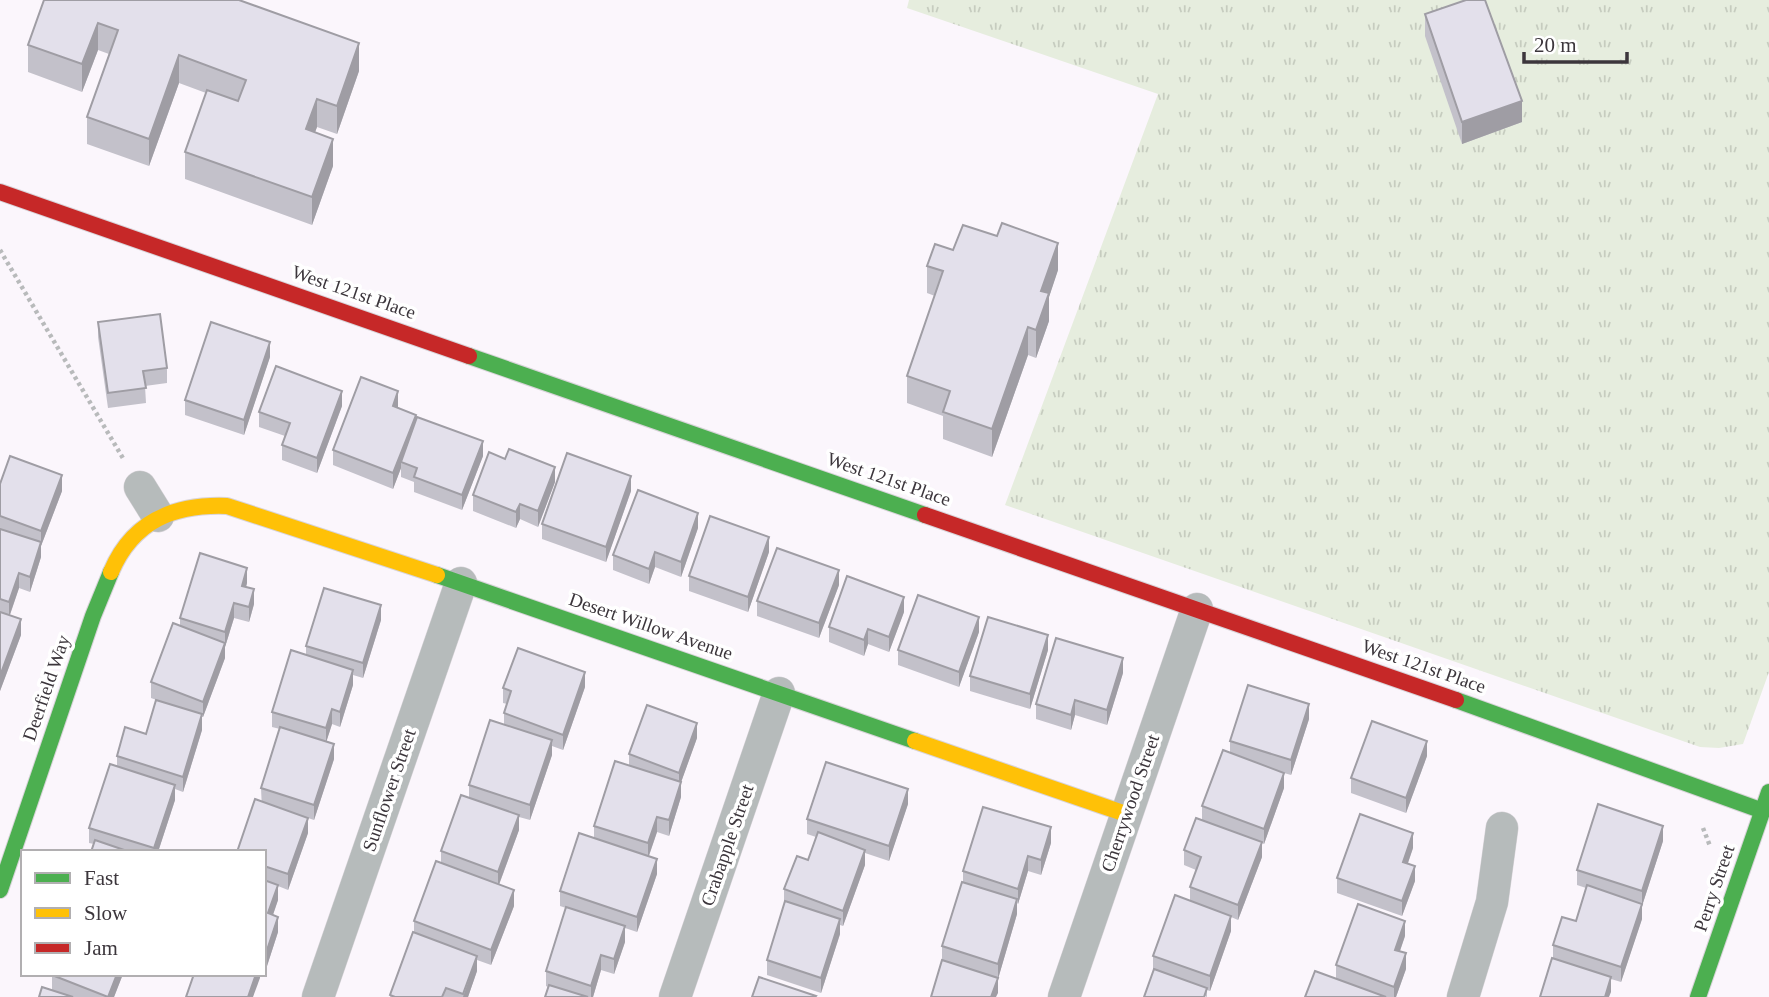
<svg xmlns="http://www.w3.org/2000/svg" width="1769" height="997" viewBox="0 0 1769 997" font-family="'Times New Roman',serif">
<defs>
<pattern id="park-tufts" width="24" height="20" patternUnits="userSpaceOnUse" patternTransform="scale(1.75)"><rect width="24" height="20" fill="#e6edde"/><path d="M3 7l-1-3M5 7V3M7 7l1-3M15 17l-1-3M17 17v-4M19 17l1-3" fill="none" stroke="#c6ccbf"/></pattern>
</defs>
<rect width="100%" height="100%" fill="#fbf6fc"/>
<path fill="url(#park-tufts)" d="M909 0H1769V672L1743 744 1719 748 1700 747 1005 505 1158 94 907 8Z"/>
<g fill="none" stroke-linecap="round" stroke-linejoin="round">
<defs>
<g id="street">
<path d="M140 487 158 516"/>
<path d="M318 997 461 583"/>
<path d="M675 997 779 693"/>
<path d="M1064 997 1197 609"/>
<path d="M1463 997 1492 902 1502 828"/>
</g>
<g id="fast">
<path d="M469 356 925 515"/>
<path d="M437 575 915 741"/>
<path d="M1456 700 1763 811"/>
<path d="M0 890 93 616 111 572"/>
<path d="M1698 997 1769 792"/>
</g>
<g id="slow">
<path d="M111 572C133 520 175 504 227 506L437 575"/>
<path d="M915 741 1126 814"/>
</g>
<g id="jam">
<path d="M0 192 469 356"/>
<path d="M925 515 1456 700"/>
</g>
</defs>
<use href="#street" stroke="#d8d4d9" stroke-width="33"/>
<use href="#fast" stroke="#d8d4d9" stroke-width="18"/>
<use href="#slow" stroke="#d8d4d9" stroke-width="18"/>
<use href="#jam" stroke="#d8d4d9" stroke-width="18"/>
<g stroke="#b8babb" stroke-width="4.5" stroke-dasharray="3.5 3.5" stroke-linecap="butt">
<path d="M0 250 124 460"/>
<path d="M1703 828 1710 846"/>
</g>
<use href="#street" stroke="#b6bbbb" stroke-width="32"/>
<use href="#fast" stroke="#4caf50" stroke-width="16"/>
<use href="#slow" stroke="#ffc107" stroke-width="16"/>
<use href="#jam" stroke="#c62828" stroke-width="16"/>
</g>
<g fill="#c3c1ca">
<path d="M44 0 359 71 337 134 317 127 315 132 333 166 312 225 185 179V152L206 93 179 83 149 166 87 144V117L109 54 98 50 82 92 28 72V45Z"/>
<path d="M1425 14 1522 122 1462 144 1425 36Z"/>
<path d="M953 250 1058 270 1049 297V321L1036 358 1028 355 992 457 943 439V416L907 403V376L935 296 927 293V266Z"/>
<path d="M98 322 167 368V383L145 386 146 403 108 408 98 337Z"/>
<path d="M270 357 244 435 185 415V400Z"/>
<path d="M342 406 317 473 282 460V445L285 436 259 427V412Z"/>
<path d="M398 407V408L416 422 483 456 462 510 414 492V482L401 477V468L393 489 333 465V450Z"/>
<path d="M555 482 538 527 520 519 516 528 473 511V495Z"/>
<path d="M0 484 62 491 41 546V557L30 592 19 588 10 615 21 635 0 691Z"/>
<path d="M631 491 606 562 542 539V524Z"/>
<path d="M698 528 681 577 655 567 649 584 613 570V555Z"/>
<path d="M769 552 748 612 689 591V576Z"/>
<path d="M247 583 246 587 254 604 249 622 234 618 225 647V658L203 717H202V730L183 792 175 789V800L158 852H91L94 844 89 843V828L117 766V756L146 734 170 705 151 698V682L180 626V618Z"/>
<path d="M839 585 819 638 757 616V601Z"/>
<path d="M904 612 889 652 868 644 864 656 829 642V627Z"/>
<path d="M381 620 363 678 353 675V685L340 727 332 724 326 742 334 759 314 820 308 818V833L288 890 278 886V900L273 915 278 932 267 966 264 965V852L261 788 280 729 272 727V712L306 655V646Z"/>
<path d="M979 632 959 687 898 665V650Z"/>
<path d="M1048 650 1030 709 970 691V676Z"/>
<path d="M1123 673 1107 725 1075 715 1071 730 1036 719V704Z"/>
<path d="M585 687 563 750 552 746V755L530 820 519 817V830L499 885 514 906 491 965 477 960V971L468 997H390L414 932V921L441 863V851L469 797V785L504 724V713L507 704 503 703V688Z"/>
<path d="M1309 719 1291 775 1284 773V788L1264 844 1262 843V857L1238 920 1231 917V931L1210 991 1207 990V997L1153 971V956L1190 901V887L1196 870 1184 865V850L1202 820V806L1230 752V741Z"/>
<path d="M697 738 681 782V797L669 836 657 832 649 856 657 874 637 932 625 928V942L614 974 601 970 593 997H545L548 987 546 986V971L566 908 560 906V891L594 838V826L629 766V754Z"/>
<path d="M1427 756 1406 813 1351 793V778Z"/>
<path d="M908 804 889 861 865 853V865L843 926 840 925V934L821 993 767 975V960L784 904V889L808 860 816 837 807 834V819Z"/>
<path d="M1663 841 1642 906V919L1621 982 1611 979V992L1553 959V945L1576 921 1586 888 1577 885V870Z"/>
<path d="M1051 843 1041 875 1028 871 1018 904 1017 903V914L998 979V993L942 960V946L963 882V871Z"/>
<path d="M1413 848 1408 863 1415 881 1402 916 1337 893V878Z"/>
<path d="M1405 936 1400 951 1406 969 1396 997H1305L1336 979V965Z"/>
<path d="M52 974H123L114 997H39L52 990Z"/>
</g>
<g fill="#9f9da4">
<path d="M98 23V50L82 92V64Z"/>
<path d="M359 43V71L337 134V106Z"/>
<path d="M179 55V83L149 166V139Z"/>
<path d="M317 99V127L306 156V129Z"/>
<path d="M1522 101V122L1462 144V122Z"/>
<path d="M333 139V166L312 225V197Z"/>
<path d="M1058 243V270L1049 297V321L1036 358V330L1041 291Z"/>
<path d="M1028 327V355L992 457V429Z"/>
<path d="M270 342V357L244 435V420Z"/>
<path d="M342 391V406L317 473V458Z"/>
<path d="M398 391V407L393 422V406Z"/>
<path d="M416 415V431L401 462V468L393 489V473Z"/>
<path d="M483 441V456L462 510V495Z"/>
<path d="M555 467V482L538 527V511Z"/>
<path d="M62 475V491L41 546V531Z"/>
<path d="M631 476V491L606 562V547Z"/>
<path d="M520 504V519L516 528V512Z"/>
<path d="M698 513V528L681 577V562Z"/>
<path d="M769 537V552L748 612V597Z"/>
<path d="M41 542V557L30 592V577Z"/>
<path d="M655 552V567L649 584V569Z"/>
<path d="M247 568V583L242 601V586Z"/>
<path d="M839 570V585L819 638V623Z"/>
<path d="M19 573V588L9 617V602Z"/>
<path d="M254 589V604L249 622V607Z"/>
<path d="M904 597V612L889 652V637Z"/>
<path d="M234 603V618L225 647V632Z"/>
<path d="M381 605V620L363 678V663Z"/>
<path d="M979 617V632L959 687V672Z"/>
<path d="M21 619V635L0 691V676Z"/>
<path d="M868 629V644L864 656V640Z"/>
<path d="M1048 635V650L1030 709V694Z"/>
<path d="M225 643V658L203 717V702Z"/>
<path d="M1123 658V673L1107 725V710Z"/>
<path d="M353 670V685L340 727V712Z"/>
<path d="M585 672V687L563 750V735Z"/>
<path d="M1075 700V715L1071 730V715Z"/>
<path d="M1309 704V719L1291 775V760Z"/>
<path d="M332 709V724L326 743V728Z"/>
<path d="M202 714V730L183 792V777Z"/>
<path d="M697 723V738L679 788V773Z"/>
<path d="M552 740V755L530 820V805Z"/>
<path d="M1427 741V756L1406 813V798Z"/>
<path d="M334 744V759L314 820V805Z"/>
<path d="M1284 773V788L1264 844V829Z"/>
<path d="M681 782V797L669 836V820Z"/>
<path d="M175 785V800L158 852H154V848Z"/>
<path d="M908 789V804L889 861V846Z"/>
<path d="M519 815V830L498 887V872Z"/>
<path d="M657 817V832L648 858V843Z"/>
<path d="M308 818V833L288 890V874Z"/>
<path d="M1663 826V841L1642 906V919L1621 982V967L1642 904V891Z"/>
<path d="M1051 827V843L1041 875V860Z"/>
<path d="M1413 833V848L1403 877V862Z"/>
<path d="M1262 842V857L1238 920V905Z"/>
<path d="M865 850V865L843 926V911Z"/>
<path d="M1028 856V871L1018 904V889Z"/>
<path d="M657 859V874L637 932V917Z"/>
<path d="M1415 866V881L1402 916V901Z"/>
<path d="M278 885V900L268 929V913Z"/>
<path d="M514 890V906L491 965V950Z"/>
<path d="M1017 899V914L998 979V964Z"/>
<path d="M1231 916V931L1210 991V976Z"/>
<path d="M278 917V932L267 966V950Z"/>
<path d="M840 919V934L821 993V978Z"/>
<path d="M1405 921V936L1395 965V950Z"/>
<path d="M625 926V942L614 974V959Z"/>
<path d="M1406 953V969L1396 997H1394V987Z"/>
<path d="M601 955V970L593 997H591V986Z"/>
<path d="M477 956V971L468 997H463Z"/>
<path d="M117 974H123L114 997H108Z"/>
<path d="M256 974H260V978L253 997H248Z"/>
<path d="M1611 977V992L1609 997H1605Z"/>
<path d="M998 978V993L996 997H991Z"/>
</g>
<g fill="#e3e0eb" stroke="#9f9da4" stroke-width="2">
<path d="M44 0H239L359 43 337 106 317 99 306 129 333 139 312 197 185 152 207 90 238 101 246 80 179 55 149 139 87 117 118 30 98 23 82 64 28 45Z"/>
<path d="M1466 0H1485L1522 101 1462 122 1425 14Z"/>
<path d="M1002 223 1058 243 1041 291 1049 293 1036 330 1028 327 992 429 943 412 950 391 907 376 943 271 927 266 935 244 953 250 963 225 997 236Z"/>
<path d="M160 314 167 368 143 371 146 388 108 393 98 322Z"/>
<path d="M211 322 270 342 244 420 185 400Z"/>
<path d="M276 366 342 391 317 458 282 445 290 423 259 412Z"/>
<path d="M361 377 398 391 393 406 416 415 393 473 333 450Z"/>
<path d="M417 417 483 441 462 495 414 477 417 468 401 462Z"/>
<path d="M509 449 555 467 538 511 520 504 516 512 473 495 489 452 505 459Z"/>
<path d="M567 453 631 476 606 547 542 524Z"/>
<path d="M10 456 62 475 41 531 0 516V484Z"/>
<path d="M638 490 698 513 681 562 655 552 649 569 613 555Z"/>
<path d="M710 516 769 537 748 597 689 576Z"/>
<path d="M0 529 41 542 30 577 19 573 9 602 0 599Z"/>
<path d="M777 548 839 570 819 623 757 601Z"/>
<path d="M200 553 247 568 242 586 254 589 249 607 234 603 225 632 180 618Z"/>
<path d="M847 576 904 597 889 637 868 629 864 640 829 627Z"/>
<path d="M324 588 381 605 363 663 306 646Z"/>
<path d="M918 595 979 617 959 672 898 650Z"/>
<path d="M0 612 21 619 0 676Z"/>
<path d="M988 617 1048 635 1030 694 970 676Z"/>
<path d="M173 623 225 643 203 702 151 682Z"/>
<path d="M1056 638 1123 658 1107 710 1075 700 1071 715 1036 704Z"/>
<path d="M518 648 585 672 563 735 504 713 511 691 503 688Z"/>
<path d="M291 650 353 670 340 712 332 709 326 728 272 712Z"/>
<path d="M1248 685 1309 704 1291 760 1230 741Z"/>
<path d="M156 700 202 714 183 777 117 756 125 727 146 734Z"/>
<path d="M647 705 697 723 679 773 629 754Z"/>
<path d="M490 720 552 740 530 805 469 785Z"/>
<path d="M1372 721 1427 741 1406 798 1351 778Z"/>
<path d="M280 727 334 744 314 805 261 788Z"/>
<path d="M1223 750 1284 773 1264 829 1202 806Z"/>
<path d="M615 761 681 782 669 820 657 817 648 843 594 826Z"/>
<path d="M826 762 908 789 889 846 807 819Z"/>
<path d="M110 764 175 785 154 848 89 828Z"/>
<path d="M461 795 519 815 498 872 441 851Z"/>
<path d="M255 799 308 818 288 874 264 866V852H237Z"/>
<path d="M1598 804 1663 826 1642 891 1577 870Z"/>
<path d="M983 807 1051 827 1041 860 1028 856 1018 889 963 871Z"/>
<path d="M1360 814 1413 833 1403 862 1415 866 1402 901 1337 878Z"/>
<path d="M1196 818 1262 842 1238 905 1190 887 1201 857 1184 850Z"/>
<path d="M818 832 865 850 843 911 784 889 797 856 808 860Z"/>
<path d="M579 833 657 859 637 917 560 891Z"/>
<path d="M95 840 130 852H91Z"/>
<path d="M436 861 514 890 491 950 414 921Z"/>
<path d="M264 880 278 885 268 913 278 917 267 950H264Z"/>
<path d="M962 882 1017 899 998 964 942 946Z"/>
<path d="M1587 885 1642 904 1621 967 1553 945 1562 917 1576 921Z"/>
<path d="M1175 895 1231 916 1210 976 1153 956Z"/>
<path d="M785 901 840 919 821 978 767 960Z"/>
<path d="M1358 904 1405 921 1395 950 1406 953 1394 987 1336 965Z"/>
<path d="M566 907 625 926 614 959 601 955 591 986 546 971Z"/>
<path d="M413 932 477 956 463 994 446 988 442 997H395L390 995Z"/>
<path d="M1552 958 1611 977 1605 997H1540Z"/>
<path d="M942 960 998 978 991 997H931Z"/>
<path d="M1154 969 1207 988 1204 997H1144Z"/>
<path d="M1315 971 1386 997H1305Z"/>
<path d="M52 974H117L108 997 52 975Z"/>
<path d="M194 974H256L248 997H186Z"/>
<path d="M759 977 816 996 815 997H752Z"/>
<path d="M549 985 588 997H545Z"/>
<path d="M42 987 73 997H39Z"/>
</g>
<g text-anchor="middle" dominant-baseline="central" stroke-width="7" stroke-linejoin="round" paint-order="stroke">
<g font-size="19" fill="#3c363c" stroke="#fff">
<text transform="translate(354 292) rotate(19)">West 121st Place</text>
<text transform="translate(889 479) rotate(19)">West 121st Place</text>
<text transform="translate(651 626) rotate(19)">Desert Willow Avenue</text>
<text transform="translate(1424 666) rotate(19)">West 121st Place</text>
<text transform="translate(46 688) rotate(-71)">Deerfield Way</text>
<text transform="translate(389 790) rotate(-71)">Sunflower Street</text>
<text transform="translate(1130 803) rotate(-71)">Cherrywood Street</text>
<text transform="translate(727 845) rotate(-71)">Crabapple Street</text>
<text transform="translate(1714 888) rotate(-71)">Perry Street</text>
</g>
</g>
<rect x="21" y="850" width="245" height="126" fill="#ffffff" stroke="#b1afb1" stroke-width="2"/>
<rect x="35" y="873" width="35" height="10" fill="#4caf50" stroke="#b1afb1" stroke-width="2"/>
<text x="84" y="885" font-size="21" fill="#3c363c">Fast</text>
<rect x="35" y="908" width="35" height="10" fill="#ffc107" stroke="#b1afb1" stroke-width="2"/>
<text x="84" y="920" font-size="21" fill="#3c363c">Slow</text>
<rect x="35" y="943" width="35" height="10" fill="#c62828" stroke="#b1afb1" stroke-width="2"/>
<text x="84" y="955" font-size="21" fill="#3c363c">Jam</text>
<path d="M1524 52v10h103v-10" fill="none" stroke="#3c363c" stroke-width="3.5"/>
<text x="1534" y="52" font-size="21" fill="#3c363c" stroke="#ffffff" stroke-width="5" paint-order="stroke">20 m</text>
</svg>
